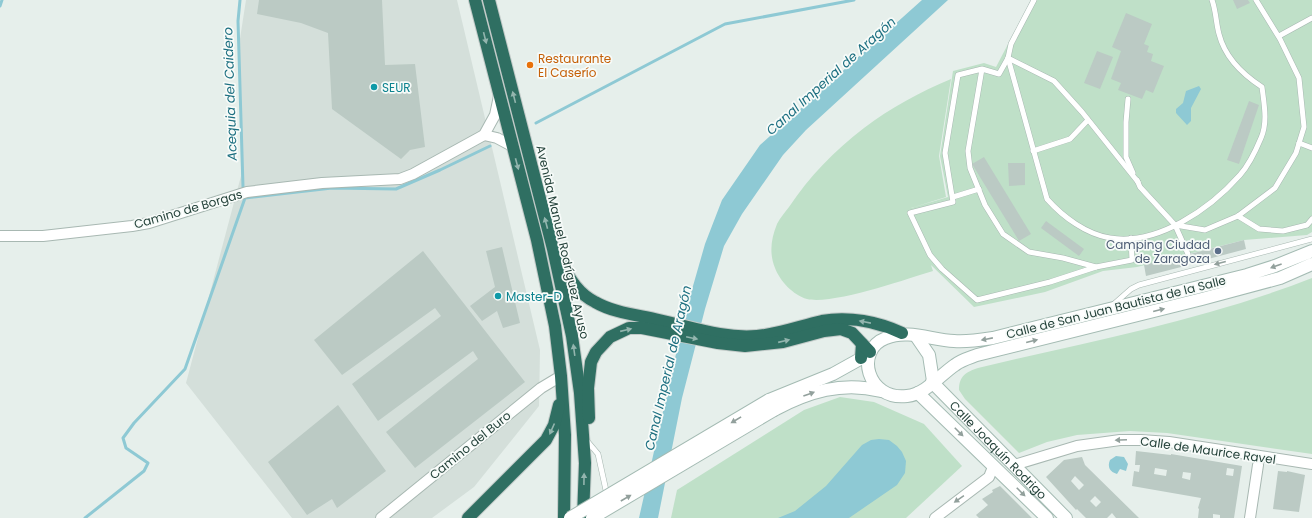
<svg xmlns="http://www.w3.org/2000/svg" width="1312" height="518" viewBox="0 0 1312 518" font-family="Poppins,sans-serif">
<rect width="100%" height="100%" fill="#e6efeb"/>
<path fill="#d4dfda" d="M246 0H457L540 350 539 406 474 487 432 518H292L186 383 241 176 239 45Z"/>
<g fill="#bfe0c8">
<path d="M1031 0H1312V232L1307 235 1244 240 1137 267 1103 271 1045 292 974 307 931 265 933 271C906 279 833 305 807 299 793 295 780 281 775 268 769 253 771 239 777 224 780 218 785 212 789 207 809 177 835 150 864 128 890 108 920 92 951 79L939 156 946 197 911 208 948 197 940 156 953 71 984 63 996 67Z"/>
<path d="M1312 278V454L1167 433 1130 431 1077 435 1047 442 1019 453 965 399 959 390C959 376 966 372 978 368 1090 341 1205 320 1312 278Z"/>
<path d="M840 397 874 402 924 424 962 466 906 518H671L677 490 804 410Z"/>
</g>
<g fill="#8ec9d4">
<path d="M922 0H948L806 130 783 155 742 214 724 246 705 309 682 398 658 518H639L685 314 705 244 722 200 760 145Z"/>
<path d="M1199 86 1201 89 1191 108V121L1187 125 1176 113V109L1183 103 1186 91Z"/>
<path d="M879 439 889 440 897 446 902 452 906 461 905 473 897 485 849 518H778L795 511 826 486 862 445 871 440Z"/>
<path d="M1116 456 1124 457 1128 464 1126 471 1120 469 1117 474C1110 472 1107 467 1110 460Z"/>
</g>
<g fill="none" stroke-linecap="round" stroke-linejoin="round">
<g stroke="#8ec9d4" stroke-width="3">
<path d="M240 0 238 21 243 187"/>
<path d="M0 6 2 0"/>
<path d="M536 123 725 24 854 0"/>
<path d="M85 518 144 471 148 463 126 448 123 438 134 423 185 369 245 198 332 188 396 189 440 170 490 146"/>
</g>
</g>
<g fill="#bbcac4" fill-rule="evenodd">
<path d="M259 0H382L385 65 415 64 425 147 410 150 401 159 332 109 328 33 301 23 257 14Z"/>
<path d="M1233 0H1248L1250 3 1237 9Z"/>
<path d="M1126 13 1152 24 1144 44 1149 46 1147 52 1153 54 1151 61 1164 66 1153 93 1146 90 1142 99 1118 90 1121 83 1111 79 1121 51 1112 47Z"/>
<path d="M1097 51 1113 57 1100 89 1084 83Z"/>
<path d="M1249 101 1259 105 1239 164 1227 160Z"/>
<path d="M984 157 1031 234 1019 241 972 164Z"/>
<path d="M1008 163H1025V185L1009 186Z"/>
<path d="M1046 221 1084 249 1079 256 1041 228Z"/>
<path d="M1244 240 1246 249 1193 263 1190 254Z"/>
<path d="M502 247 520 323 503 328 497 311 482 321 470 306 495 287 486 251Z"/>
<path d="M423 251 525 382 415 468 386 432 478 359 473 351 378 421 352 384 441 316 435 308 342 375 314 340Z"/>
<path d="M1182 255 1185 266 1146 276 1144 265Z"/>
<path d="M338 405 386 471 337 508 332 499 307 515 268 462Z"/>
<path d="M1136 451 1171 455V454L1242 466 1234 518H1220V515L1213 514V518H1198L1199 509 1198 508 1201 498 1132 486 1134 471 1139 472 1140 465H1135ZM1155 468 1167 470 1166 476 1154 474ZM1227 468 1234 469 1233 476 1226 475ZM1183 472 1191 473 1190 480 1182 478Z"/>
<path d="M1082 457 1085 465 1139 518H1116L1112 513 1107 518H1086L1077 509 1076 510 1046 477 1064 460ZM1075 476 1084 485 1079 490 1071 481ZM1095 496 1101 502 1096 507 1090 501Z"/>
<path d="M1278 471 1287 472V471L1305 475 1299 512 1273 509Z"/>
<path d="M1000 486 1032 518H979L976 515 988 505 982 499 993 492 992 490Z"/>
</g>
<g fill="none" stroke-linecap="round" stroke-linejoin="round">
<defs>
<g id="lane">
<path d="M1279 36 1312 18"/>
<path d="M1008 58 1047 199C1063 217 1086 234 1110 238 1157 246 1210 209 1240 175 1248 166 1256 150 1261 138 1268 122 1264 104 1262 87 1242 74 1225 58 1219 34 1216 23 1216 11 1212 0"/>
<path d="M1008 58 1054 81 1082 112 1138 182"/>
<path d="M982 69 968 151 970 168 985 205 1003 234 1029 252 1063 258 1096 267 1050 282 977 300 942 269 930 255 910 213 953 202 945 153 958 75 982 69 999 74 1008 58 1011 44 1034 0"/>
<path d="M1128 99 1126 122V157L1133 173"/>
<path d="M1299 143 1312 148"/>
<path d="M1033 151 1070 139 1088 120"/>
<path d="M1137 180 1140 187 1175 225 1188 254"/>
<path d="M953 197 979 189"/>
<path d="M1238 216 1259 229 1283 231 1307 225 1312 219"/>
<path d="M1175 225 1205 230 1238 216 1275 188 1296 153 1304 127 1299 78 1280 39 1256 0"/>
<path d="M1096 267 1132 260 1131 238"/>
<path d="M1114 304 1131 289 1139 285 1312 239"/>
<path d="M587 441 598 454 607 495"/>
</g>
<g id="street">
<path d="M484 135 497 138 512 146"/>
<path d="M0 236H43L132 226 149 223 247 192 322 183 400 179 413 174 484 135 495 115 499 96"/>
<path d="M1014 465 1077 446 1120 440H1141L1169 442 1312 464"/>
<path d="M381 518 541 388 561 376"/>
<path d="M935 518 989 477 993 467"/>
<path d="M1250 518 1258 465"/>
</g>
<g id="secondary">
<path d="M1312 251 1275 266 1247 275 993 338C980 340 968 342 954 341 932 340 907 329 886 338 854 350 867 401 907 396 926 394 940 375 955 365 961 360 969 358 977 355L1202 299 1280 278 1312 264"/>
<path d="M916 336 929 355 933 381"/>
<path id="s1" d="M932 382 1066 518"/>
<path d="M918 393 1047 518"/>
<path d="M769 400 833 374 869 354"/>
<path d="M774 410C808 392 842 381 881 391"/>
</g>
<g id="highway">
<path d="M475 0 537 240 555 326 561 376 565 435 564 518"/>
<path d="M489 0 553 249 572 336 580 393 585 463 583 518"/>
<path d="M562 264C570 280 579 294 595 302 614 313 638 315 659 320 691 327 724 339 757 336 780 334 800 326 822 321 849 316 878 322 902 333"/>
<path d="M861 358 862 344"/>
<path d="M589 418 588 388 591 362 596 352 610 337 629 328H642L718 343 745 346 783 342 824 331 841 329 852 333 870 352"/>
<path d="M468 518 546 440 554 425 559 405"/>
</g>
</defs>
<use href="#lane" stroke="#a8b8b2" stroke-width="6"/>
<use href="#street" stroke="#a8b8b2" stroke-width="12"/>
<use href="#secondary" stroke="#a4bbb3" stroke-width="14"/>
<use href="#highway" stroke="#c2cac8" stroke-width="14"/>
<use href="#lane" stroke="#fff" stroke-width="5"/>
<use href="#street" stroke="#fff" stroke-width="10"/>
<use href="#secondary" stroke="#fff" stroke-width="12"/>
<use href="#highway" stroke="#2f6f62" stroke-width="12"/>
<defs>
<g id="secondary-bridge">
<path d="M570 518 769 400"/>
<path d="M592 518 774 410"/>
</g>
</defs>
<use href="#secondary-bridge" stroke="#a4bbb3" stroke-width="14" stroke-linecap="butt"/>
<use href="#secondary-bridge" stroke="#fff" stroke-width="12"/>
</g>
<defs><path id="oneway-solid" d="M-6-.8H1V-3.2L6.5 0L1 3.2V.8H-6Z"/></defs>
<g fill="#93b5ae">
<use href="#oneway-solid" transform="translate(485 38) rotate(76)"/>
<use href="#oneway-solid" transform="translate(514 97) rotate(-104)"/>
<use href="#oneway-solid" transform="translate(517 164) rotate(75)"/>
<use href="#oneway-solid" transform="translate(546 223) rotate(-105)"/>
<use href="#oneway-solid" transform="translate(865 322) rotate(-169)"/>
<use href="#oneway-solid" transform="translate(626 330) rotate(-13)"/>
<use href="#oneway-solid" transform="translate(692 338) rotate(12)"/>
<use href="#oneway-solid" transform="translate(784 341) rotate(-13)"/>
<use href="#oneway-solid" transform="translate(574 350) rotate(-98)"/>
<use href="#oneway-solid" transform="translate(552 429) rotate(114)"/>
<use href="#oneway-solid" transform="translate(584 479) rotate(-89)"/>
</g>
<g fill="#92a09c">
<use href="#oneway-solid" transform="translate(1220 263) rotate(165)"/>
<use href="#oneway-solid" transform="translate(1276 266) rotate(160)"/>
<use href="#oneway-solid" transform="translate(1159 310) rotate(-14)"/>
<use href="#oneway-solid" transform="translate(987 339) rotate(169)"/>
<use href="#oneway-solid" transform="translate(1032 341) rotate(-14)"/>
<use href="#oneway-solid" transform="translate(809 394) rotate(-20)"/>
<use href="#oneway-solid" transform="translate(736 420) rotate(149)"/>
<use href="#oneway-solid" transform="translate(959 432) rotate(45)"/>
<use href="#oneway-solid" transform="translate(1121 440) rotate(177)"/>
<use href="#oneway-solid" transform="translate(1021 492) rotate(45)"/>
<use href="#oneway-solid" transform="translate(626 498) rotate(-30)"/>
<use href="#oneway-solid" transform="translate(959 499) rotate(145)"/>
</g>
<circle fill="#e8710a" stroke="#f7fbf9" stroke-width="1.5" cx="530" cy="65" r="4"/>
<g fill="#0f9aa8" stroke="#f7fbf9" stroke-width="1.5">
<circle cx="374" cy="87" r="4"/>
<circle cx="498" cy="296" r="4"/>
</g>
<circle fill="#5c6f8a" stroke="#f7fbf9" stroke-width="1.5" cx="1218" cy="251" r="4"/>
<g text-anchor="middle" dominant-baseline="central" stroke-width="3.5" stroke-linejoin="round" paint-order="stroke">
<g font-size="12" fill="#c56008" stroke="#f7fbf9" text-anchor="start">
<text x="538" y="58">Restaurante<tspan x="538" dy="14">El Caserío</tspan></text>
</g>
<g font-size="12" fill="#0d838f" stroke="#f7fbf9" text-anchor="start">
<text x="382" y="87">SEUR</text>
<text x="506" y="296">Master-D</text>
</g>
<g font-size="12" fill="#24423a" stroke="#f7fbf9">
<text transform="translate(188 209) rotate(-16)">Camino de Borgas</text>
<text transform="translate(563 242) rotate(77)">Avenida Manuel Rodríguez Ayuso</text>
<text transform="translate(1116 307) rotate(-14)">Calle de San Juan Bautista de la Salle</text>
<text transform="translate(470 445) rotate(-39)">Camino del Buro</text>
<text stroke="none"><textPath href="#s1" startOffset="95">Calle Joaquín Rodrigo</textPath></text>
<text transform="translate(1208 450) rotate(8)">Calle de Maurice Ravel</text>
</g>
<g font-size="12" fill="#4e5e75" stroke="#f7fbf9" text-anchor="end">
<text x="1210" y="244">Camping Ciudad<tspan x="1210" dy="14">de Zaragoza</tspan></text>
</g>
<g font-size="13" font-style="italic" fill="#1c6f80" stroke="#f7fbf9">
<text transform="translate(831 76) rotate(-42)">Canal Imperial de Aragón</text>
<text transform="translate(230 94) rotate(-92)">Acequia del Caidero</text>
<text transform="translate(668 368) rotate(-77)">Canal Imperial de Aragón</text>
</g>
</g>
</svg>
